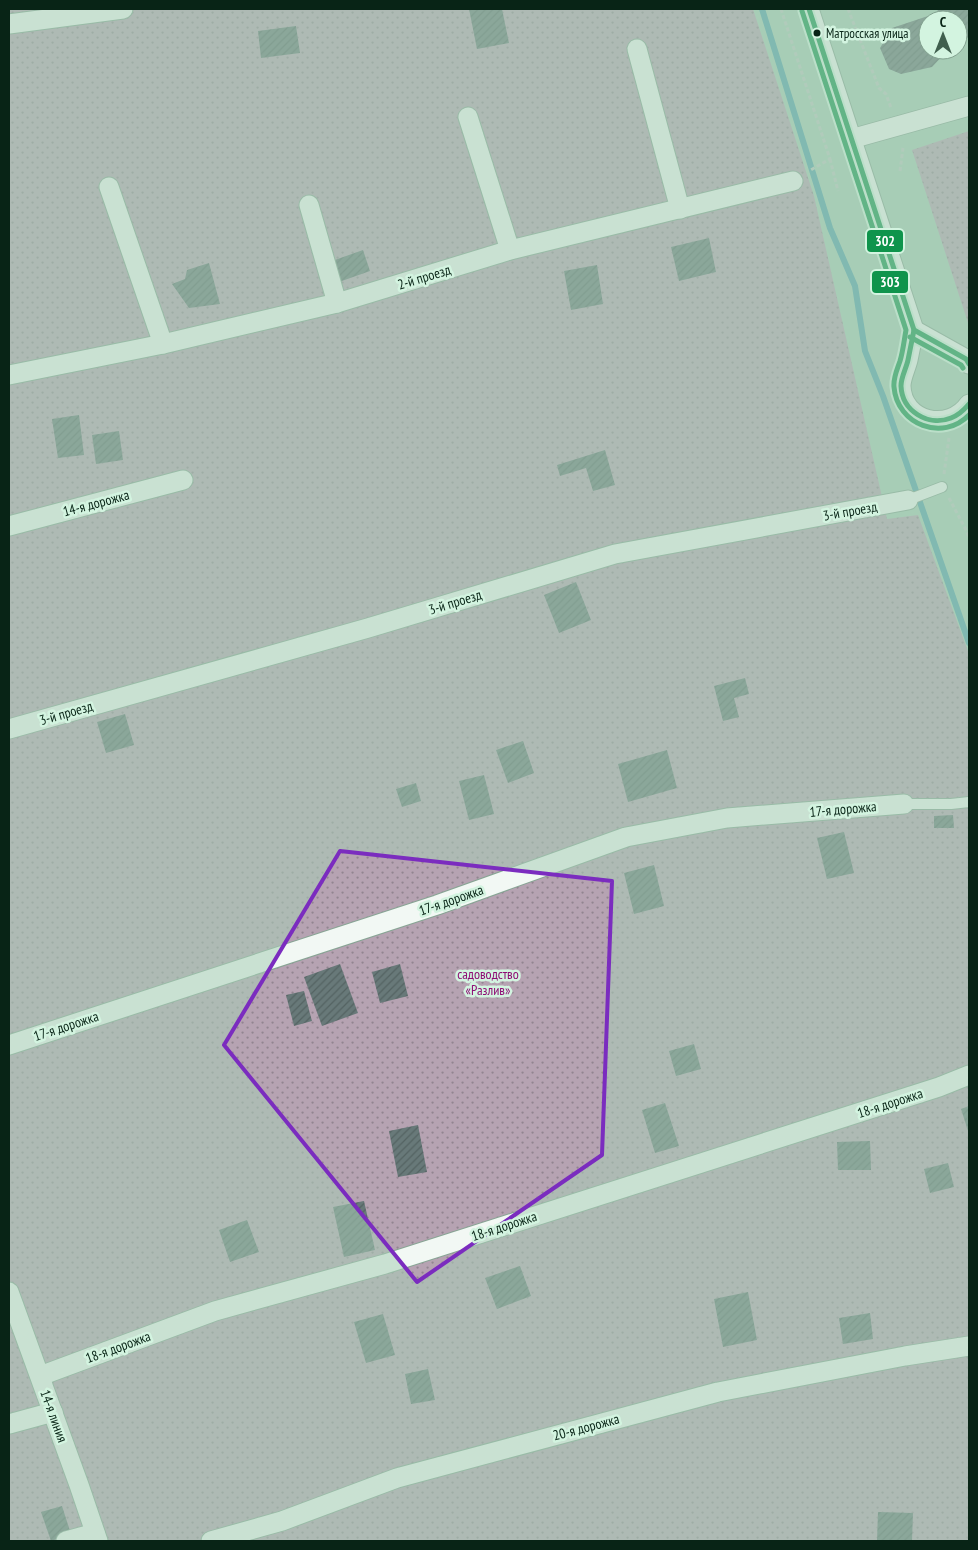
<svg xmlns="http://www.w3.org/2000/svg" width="978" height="1550" viewBox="0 0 978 1550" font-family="'PT Sans Narrow',sans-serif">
<defs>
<pattern id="grass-dots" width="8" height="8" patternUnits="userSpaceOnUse" patternTransform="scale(1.25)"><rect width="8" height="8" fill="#b6a3b2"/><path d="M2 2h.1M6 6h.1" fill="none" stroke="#928590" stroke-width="1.8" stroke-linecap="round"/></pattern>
<pattern id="building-hatch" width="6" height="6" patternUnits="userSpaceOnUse" patternTransform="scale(1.25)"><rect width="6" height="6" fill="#687979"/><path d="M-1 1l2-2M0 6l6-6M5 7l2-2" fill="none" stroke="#546362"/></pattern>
</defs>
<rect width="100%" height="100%" fill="#a7cdb7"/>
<g fill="url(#grass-dots)">
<path d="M9 9H753L814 196 887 519 918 515 969 654V1541H9Z"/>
<path d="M969 131V326L912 150Z"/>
</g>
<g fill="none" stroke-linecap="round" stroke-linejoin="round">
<path stroke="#52a0aa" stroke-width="6" d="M762 9 830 228 855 286 865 351 883 396 969 643"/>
</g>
<g fill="url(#building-hatch)">
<path d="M469 9H502L509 43 477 49Z"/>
<path d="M938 9H969V37L958 41V20H928V50H948L932 67 901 74 889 69 880 48 892 28 937 13Z"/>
<path d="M296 26 300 53 261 58 258 31Z"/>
<path d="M709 238 716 272 679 281 671 247Z"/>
<path d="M363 250 370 271 339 282 332 261Z"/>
<path d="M209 263 220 304 189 308 172 284 185 279 187 270Z"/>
<path d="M597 265 603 304 571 310 564 271Z"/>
<path d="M79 415 84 455 58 458 52 419Z"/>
<path d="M119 431 123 460 96 464 92 435Z"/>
<path d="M605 450 615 485 593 491 586 468 560 476 557 465Z"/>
<path d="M576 582 591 620 559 633 544 595Z"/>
<path d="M745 678 749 694 734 698 739 717 723 721 714 686Z"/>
<path d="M125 714 134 745 106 753 97 722Z"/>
<path d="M523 741 534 773 508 783 496 750Z"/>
<path d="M667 750 677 788 628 802 618 764Z"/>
<path d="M484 775 494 814 469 820 459 781Z"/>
<path d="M416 783 421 801 402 807 396 789Z"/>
<path d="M953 815 954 828H934V816Z"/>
<path d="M844 832 854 873 827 879 817 838Z"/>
<path d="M654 865 664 906 634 914 624 873Z"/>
<path d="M340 964 358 1013 322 1026 304 977Z"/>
<path d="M400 964 408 996 380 1003 372 972Z"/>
<path d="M304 991 312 1021 294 1026 286 995Z"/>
<path d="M694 1044 701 1069 676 1076 669 1051Z"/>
<path d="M665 1103 679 1146 655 1153 642 1110Z"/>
<path d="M969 1106V1134L961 1109Z"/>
<path d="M418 1125 427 1172 398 1177 389 1131Z"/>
<path d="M870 1141 871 1170H838L837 1142Z"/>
<path d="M948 1163 954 1187 930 1193 924 1169Z"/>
<path d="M364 1201 375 1250 344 1257 333 1207Z"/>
<path d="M247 1220 259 1252 230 1262 219 1230Z"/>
<path d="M520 1266 531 1296 497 1309 485 1278Z"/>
<path d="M748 1292 757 1340 723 1347 714 1299Z"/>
<path d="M870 1313 873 1339 843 1344 839 1318Z"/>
<path d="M383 1314 395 1355 366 1363 354 1322Z"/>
<path d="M428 1369 435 1400 411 1404 405 1374Z"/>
<path d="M62 1506 71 1534 51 1541 41 1512Z"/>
<path d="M878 1512 913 1513 912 1541H877Z"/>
</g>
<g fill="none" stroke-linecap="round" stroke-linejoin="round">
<defs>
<g id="service">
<path d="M908 500 942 487"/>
<path d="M904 804H951L969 802"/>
</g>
<g id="minor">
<path d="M809 9 914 330C912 340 910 350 908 360 906 368 901 378 901 386 902 422 949 433 969 404"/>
<path d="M9 24 123 9"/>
<path d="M637 49 680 209"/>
<path d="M468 117 510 250"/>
<path d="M851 139 969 106"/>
<path d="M109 187 163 344"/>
<path d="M309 205 337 303"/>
<path d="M914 330 966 359 969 364"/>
<path d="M9 375 163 344 337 303 510 250 793 181"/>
<path d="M9 526 183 480"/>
<path d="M9 729 368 628 615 554 908 500"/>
<path d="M9 1045 437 905 626 837 727 818 904 804"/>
<path d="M9 1292 79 1485 98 1541"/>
<path d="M40 1376 215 1311 385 1264 939 1087 969 1075"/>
<path d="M9 1424 53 1412"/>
<path d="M66 1541 95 1533"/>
<path d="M211 1541 282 1521 397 1478 718 1392 905 1356 969 1346"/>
</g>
</defs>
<use href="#service" stroke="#87a594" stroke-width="12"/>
<use href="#minor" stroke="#87a594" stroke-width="21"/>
<g stroke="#bcc8c1" stroke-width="3" stroke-dasharray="4 2.5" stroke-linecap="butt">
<path d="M781 9 830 159 809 171"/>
<path d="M848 9 879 88 886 94 891 108"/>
<path d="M830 159 838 191"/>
<path d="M900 171 903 148"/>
<path d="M944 474 949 438"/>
<path d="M949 498 966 530 969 538"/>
</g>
<use href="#service" stroke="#f2f8f4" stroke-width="10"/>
<use href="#minor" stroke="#f2f8f4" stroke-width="19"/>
<defs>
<g id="bus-1">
<path d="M809 9 914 330C912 340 910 350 908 360 906 369 901 377 901 386 902 411 928 427 951 418 959 415 964 410 969 404"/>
<path d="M914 330 966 359 969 364"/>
</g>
<g id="bus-2">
<path d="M802 11 906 330C904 341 903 351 900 361 897 370 893 378 894 387 897 425 943 442 969 415"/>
<path d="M910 337 961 365 963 368"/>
</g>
</defs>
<use href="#bus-1" stroke="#d3f4e0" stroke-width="9"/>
<use href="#bus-2" stroke="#d3f4e0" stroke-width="9"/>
<use href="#bus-1" stroke="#0f944c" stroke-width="5"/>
<use href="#bus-2" stroke="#0f944c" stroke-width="5"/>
</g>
<path d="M0 0H978V1550H0ZM340 851 612 881 602 1155 417 1282 224 1045Z" fill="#a7cdb7" fill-opacity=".55" fill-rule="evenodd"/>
<path fill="none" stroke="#7b2cbf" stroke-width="4" stroke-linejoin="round" d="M340 851 612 881 602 1155 417 1282 224 1045Z"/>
<circle fill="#082416" stroke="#d3f4e0" stroke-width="2" cx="817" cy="33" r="4.5"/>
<g text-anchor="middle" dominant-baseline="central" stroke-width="5" stroke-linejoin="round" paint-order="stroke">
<g font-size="13" fill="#082416" stroke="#d3f4e0" text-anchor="start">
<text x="826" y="33">Матросская улица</text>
</g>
<g font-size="14" fill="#082416" stroke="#d3f4e0">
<text transform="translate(424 277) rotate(-17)">2-й проезд</text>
<text transform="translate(96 503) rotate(-15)">14-я дорожка</text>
<text transform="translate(850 511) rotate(-10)">3-й проезд</text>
<text transform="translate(455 602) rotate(-17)">3-й проезд</text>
<text transform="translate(66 713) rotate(-16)">3-й проезд</text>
<text transform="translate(843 809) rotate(-5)">17-я дорожка</text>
<text transform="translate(451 900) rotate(-19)">17-я дорожка</text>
<text transform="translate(66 1026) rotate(-18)">17-я дорожка</text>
<text transform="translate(890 1103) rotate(-18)">18-я дорожка</text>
<text transform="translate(504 1226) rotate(-18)">18-я дорожка</text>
<text transform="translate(118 1347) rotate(-20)">18-я дорожка</text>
<text transform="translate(54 1416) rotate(70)">14-я линия</text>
<text transform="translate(586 1427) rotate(-15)">20-я дорожка</text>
</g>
<g font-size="14" fill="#8e0c74" stroke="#d3f4e0">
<text x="488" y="974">садоводство<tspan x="488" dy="16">«Разлив»</tspan></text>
</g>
</g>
<g stroke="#d3f4e0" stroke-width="2">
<rect x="866" y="229" width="38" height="24" rx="5" fill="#0f944c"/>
<rect x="871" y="270" width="38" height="24" rx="5" fill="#0f944c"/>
</g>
<g font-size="14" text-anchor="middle" font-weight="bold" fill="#fff">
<text x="885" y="246">302</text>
<text x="890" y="287">303</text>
</g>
<rect width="978" height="1550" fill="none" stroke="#082416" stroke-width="20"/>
<g transform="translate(943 35)"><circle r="24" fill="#d3f4e0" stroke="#82a18f"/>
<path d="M0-4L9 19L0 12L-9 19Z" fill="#405f4e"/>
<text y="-8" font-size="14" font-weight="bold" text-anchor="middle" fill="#082416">С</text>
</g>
</svg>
